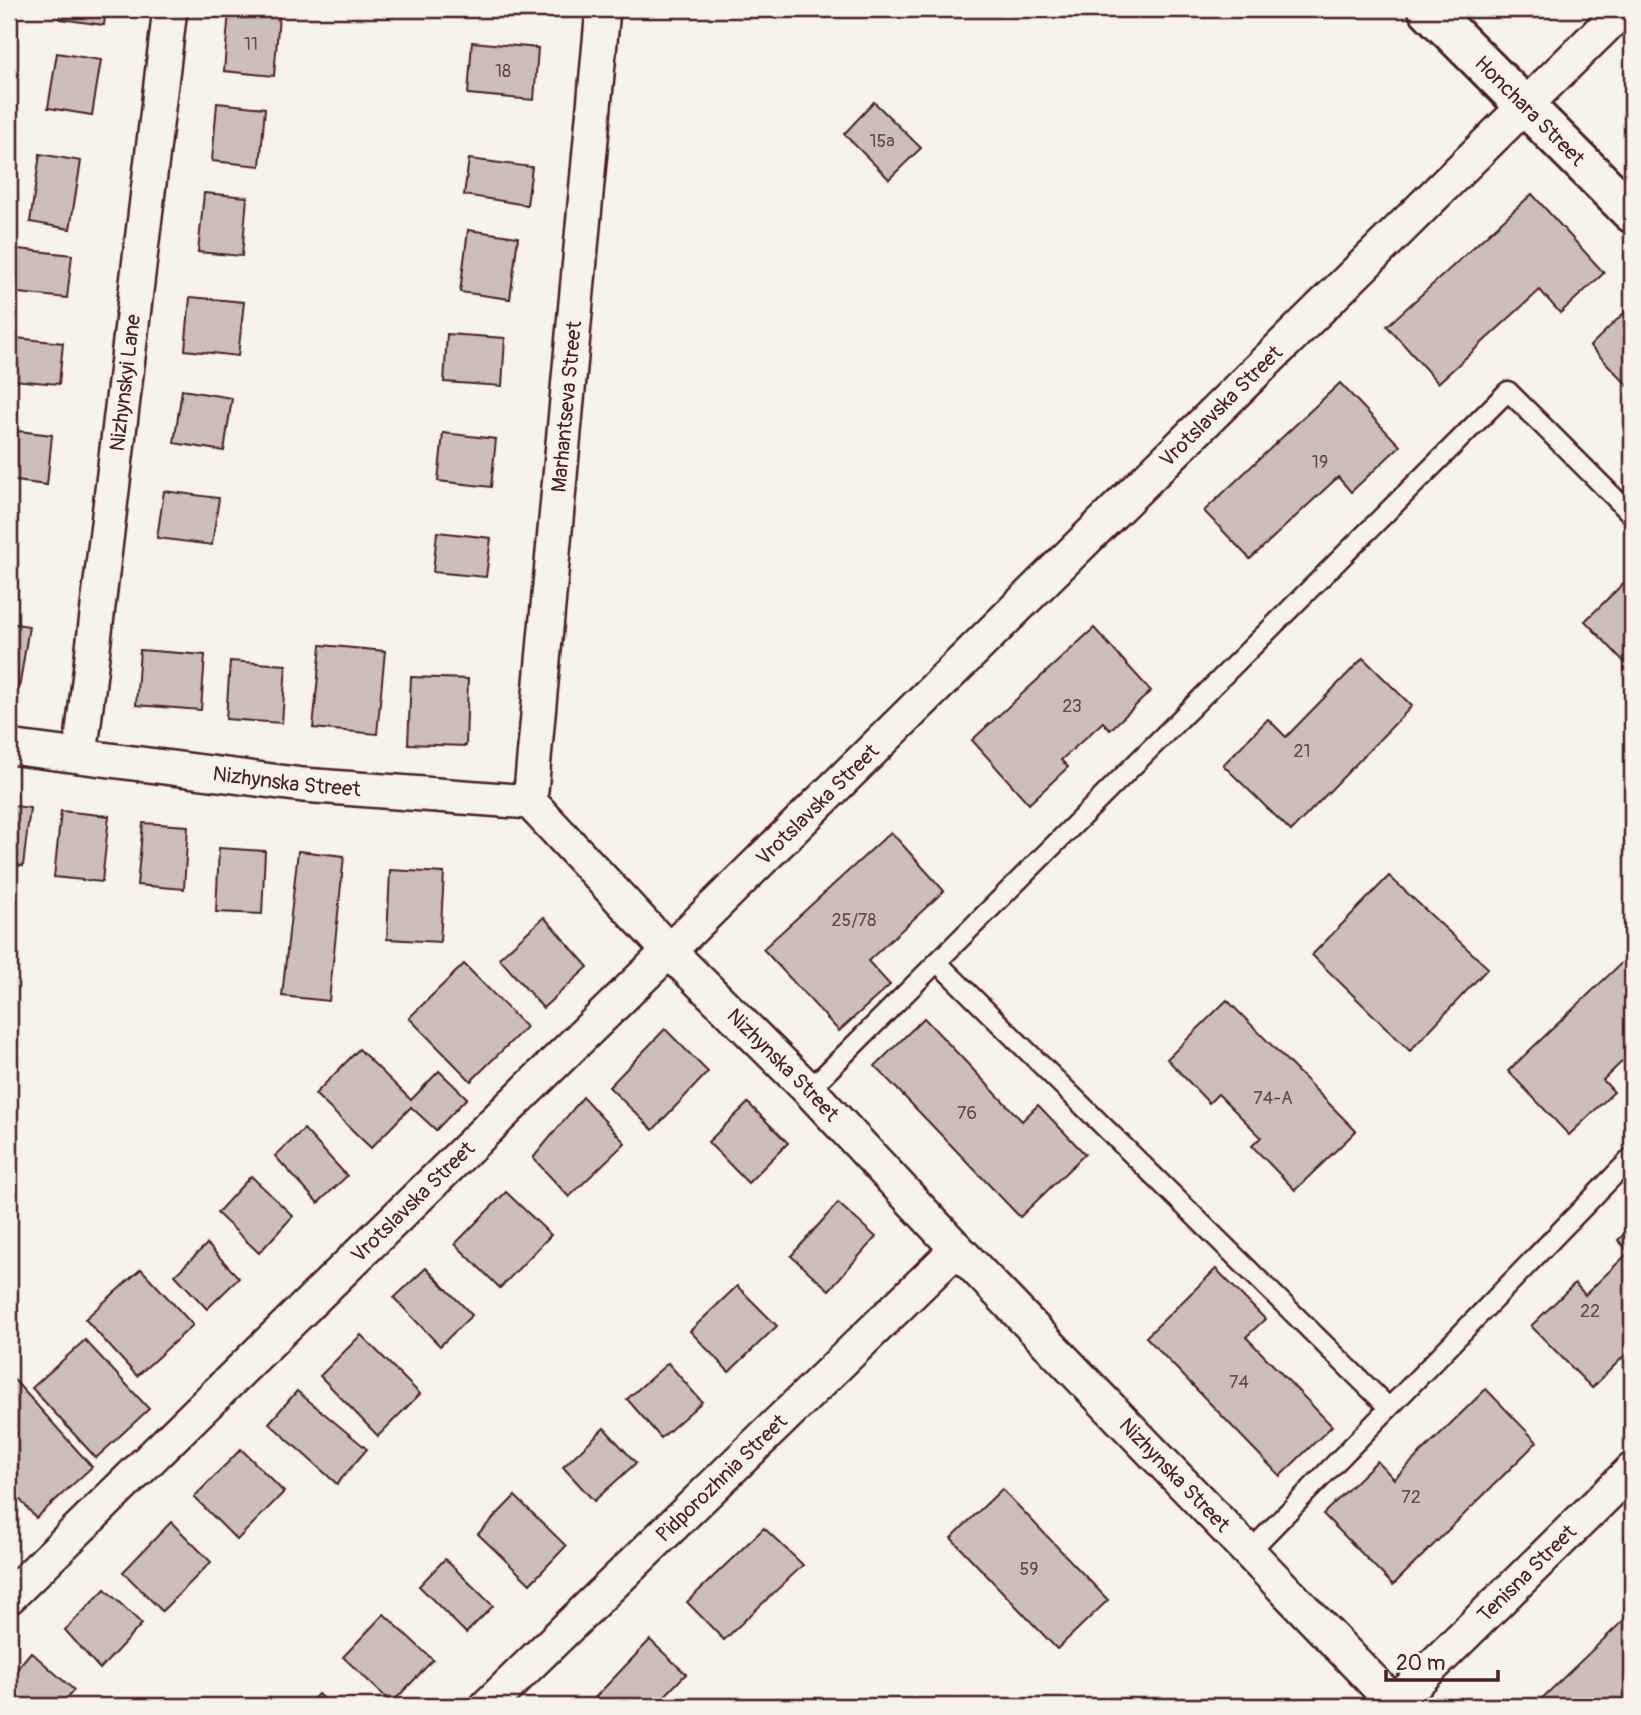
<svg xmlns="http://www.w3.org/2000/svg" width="1641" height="1715" viewBox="0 0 1641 1715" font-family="Pangolin,sans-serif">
<rect width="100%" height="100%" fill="#f7f3e8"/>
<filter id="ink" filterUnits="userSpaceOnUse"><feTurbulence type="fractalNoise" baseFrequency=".0143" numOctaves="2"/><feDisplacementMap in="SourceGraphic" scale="14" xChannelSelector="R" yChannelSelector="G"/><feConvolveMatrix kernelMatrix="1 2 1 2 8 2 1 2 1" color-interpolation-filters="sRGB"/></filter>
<g filter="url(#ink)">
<g fill="#ccbfb9" stroke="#4a1f2b" stroke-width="2">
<path d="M61 9H106L104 25 60 19Z"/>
<path d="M229 11 279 16 274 76 224 71Z"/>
<path d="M472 42 538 48 534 100 468 94Z"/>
<path d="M57 53 101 60 92 115 48 108Z"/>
<path d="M874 102 921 148 889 179 844 134Z"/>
<path d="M217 103 265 108 260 166 212 161Z"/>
<path d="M40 154 81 161 70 229 30 222Z"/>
<path d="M469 159 532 167 527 205 464 195Z"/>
<path d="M204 193 247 197 242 256 198 252Z"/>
<path d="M1532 194 1604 273 1560 313 1540 290 1438 383 1387 326Z"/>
<path d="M468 230 518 237 510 299 460 292Z"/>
<path d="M9 248 72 255 67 298 9 292Z"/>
<path d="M190 297 244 302 238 356 185 350Z"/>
<path d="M1632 305V390L1590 346Z"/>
<path d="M447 334 505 338 502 386 444 382Z"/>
<path d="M16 338 63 343 59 384 12 380Z"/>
<path d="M1340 383 1400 446 1351 492 1338 477 1250 559 1204 511Z"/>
<path d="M182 390 232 398 224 451 174 443Z"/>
<path d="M9 430 52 435 47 485 9 480Z"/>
<path d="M443 433 496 439 491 487 438 481Z"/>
<path d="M164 491 219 498 212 545 157 538Z"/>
<path d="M437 532 491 538 486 577 433 572Z"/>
<path d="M1632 575V670L1585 621Z"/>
<path d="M9 623 29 626 19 689 9 687Z"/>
<path d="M1094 628 1151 691 1110 730 1103 722 1061 760 1068 767 1029 804 972 740Z"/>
<path d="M321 645 385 651 377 734 313 728Z"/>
<path d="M140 650 205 655 201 710 136 705Z"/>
<path d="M1363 658 1412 706 1291 831 1223 765 1268 719 1286 737Z"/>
<path d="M230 661 286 665 282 723 226 719Z"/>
<path d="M411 677 468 679 466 746 408 744Z"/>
<path d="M9 805 30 808 23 866 9 864Z"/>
<path d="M61 811 109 816 102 882 54 877Z"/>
<path d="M143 823 188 826 184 889 137 885Z"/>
<path d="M891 832 944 891 868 961 890 985 839 1031 763 949Z"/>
<path d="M219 848 265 851 262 914 216 912Z"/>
<path d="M298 851 344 856 329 1001 282 996Z"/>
<path d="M390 870 444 873 440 942 387 939Z"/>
<path d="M1389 876 1488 968 1410 1051 1312 955Z"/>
<path d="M544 917 588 967 543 1008 499 958Z"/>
<path d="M1632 953V1052L1603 1080 1614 1092 1569 1135 1508 1071Z"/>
<path d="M464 964 526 1027 471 1081 409 1018Z"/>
<path d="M1227 1000 1356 1131 1295 1190 1252 1146 1261 1137 1218 1094 1209 1103 1167 1059Z"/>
<path d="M924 1018 1022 1121 1038 1105 1085 1154 1020 1217 875 1066Z"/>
<path d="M665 1029 708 1072 653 1130 609 1087Z"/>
<path d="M359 1049 411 1100 439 1071 467 1098 436 1130 411 1107 371 1148 315 1094Z"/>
<path d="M583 1097 625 1143 569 1197 533 1158Z"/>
<path d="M748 1103 788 1143 748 1183 708 1142Z"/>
<path d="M304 1129 347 1176 318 1203 275 1156Z"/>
<path d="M251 1176 293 1216 259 1253 217 1213Z"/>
<path d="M506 1192 551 1235 500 1288 455 1244Z"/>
<path d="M838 1203 876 1237 829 1290 791 1256Z"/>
<path d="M1632 1226V1348L1592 1388 1531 1326 1575 1283 1585 1295 1629 1252 1618 1240Z"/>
<path d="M207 1244 239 1278 207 1309 175 1275Z"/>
<path d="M426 1268 472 1315 440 1346 394 1298Z"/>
<path d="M141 1269 193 1325 137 1376 85 1319Z"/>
<path d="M1216 1269 1265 1319 1246 1337 1332 1426 1280 1476 1146 1337Z"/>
<path d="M737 1286 777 1326 729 1372 690 1331Z"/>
<path d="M361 1335 420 1394 378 1436 320 1376Z"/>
<path d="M85 1340 149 1409 96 1458 32 1388Z"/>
<path d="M668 1363 702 1402 661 1438 627 1399Z"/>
<path d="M9 1374 92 1467 36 1518 9 1487Z"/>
<path d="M1486 1389 1537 1442 1393 1585 1323 1514 1377 1461 1394 1479Z"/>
<path d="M297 1391 367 1449 337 1484 269 1423Z"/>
<path d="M604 1428 636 1463 594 1501 563 1467Z"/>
<path d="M241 1449 284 1492 237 1540 194 1497Z"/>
<path d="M1002 1489 1108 1600 1057 1649 951 1538Z"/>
<path d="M515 1496 566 1546 530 1584 478 1534Z"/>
<path d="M171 1522 211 1562 162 1611 123 1572Z"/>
<path d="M764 1528 803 1565 724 1640 687 1602Z"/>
<path d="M445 1559 493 1606 466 1633 419 1586Z"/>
<path d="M105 1589 142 1624 100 1669 65 1630Z"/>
<path d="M1632 1612V1706H1534Z"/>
<path d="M384 1614 433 1660 392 1703 343 1657Z"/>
<path d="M650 1640 686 1674 655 1706H587Z"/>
<path d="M31 1652 74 1690 60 1706H9V1678Z"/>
<path d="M318 1694 331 1706H307Z"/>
</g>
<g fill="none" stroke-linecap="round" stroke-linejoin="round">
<defs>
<g id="service">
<path d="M937 962 1389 1408 1632 1157"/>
<path d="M809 1090 1508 391 1632 515"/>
<path d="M1249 1552 1389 1408"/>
</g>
<g id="minor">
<path id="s1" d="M9 747 303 785 530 802 669 951 809 1090 957 1249 1397 1706"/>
<path id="s2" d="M80 756 170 9"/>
<path id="s3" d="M530 802 603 9"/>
<path id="s4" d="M9 1597 669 951 1623 9"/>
<path id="s5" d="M487 1706 957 1249"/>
<path id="s6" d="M1392 1706 1632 1470"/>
</g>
<g id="tertiary">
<path id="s7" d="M1428 9 1632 213"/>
</g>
</defs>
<use href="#service" stroke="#4a1f2b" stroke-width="23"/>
<use href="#minor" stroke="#4a1f2b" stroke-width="38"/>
<use href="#tertiary" stroke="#4a1f2b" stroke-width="44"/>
<use href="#service" stroke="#f7f3e8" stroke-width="18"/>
<use href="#minor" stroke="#f7f3e8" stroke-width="33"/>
<use href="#tertiary" stroke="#f7f3e8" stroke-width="38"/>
</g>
</g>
<g text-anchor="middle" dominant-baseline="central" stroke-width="6" stroke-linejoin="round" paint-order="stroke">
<g font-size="18" fill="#6a474e">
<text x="251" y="44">11</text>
<text x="503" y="71">18</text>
<text x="882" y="141">15а</text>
<text x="1320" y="462">19</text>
<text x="1072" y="706">23</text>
<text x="1302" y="751">21</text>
<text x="854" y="920">25/78</text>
<text x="1273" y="1098">74-А</text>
<text x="967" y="1113">76</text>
<text x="1590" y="1311">22</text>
<text x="1239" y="1382">74</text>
<text x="1411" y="1497">72</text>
<text x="1029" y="1569">59</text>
</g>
<g font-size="21" fill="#4a1f2b" stroke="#f7f3e8">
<text stroke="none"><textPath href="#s7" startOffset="144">Honchara Street</textPath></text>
<text stroke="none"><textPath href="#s2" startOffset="376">Nizhynskyi Lane</textPath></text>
<text stroke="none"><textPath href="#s3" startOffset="397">Marhantseva Street</textPath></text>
<text stroke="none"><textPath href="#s4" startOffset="1699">Vrotslavska Street</textPath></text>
<text stroke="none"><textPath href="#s1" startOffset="280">Nizhynska Street</textPath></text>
<text stroke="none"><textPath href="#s4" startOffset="1132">Vrotslavska Street</textPath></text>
<text stroke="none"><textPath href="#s1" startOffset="889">Nizhynska Street</textPath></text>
<text stroke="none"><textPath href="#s4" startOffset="565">Vrotslavska Street</textPath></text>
<text stroke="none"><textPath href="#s1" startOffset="1456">Nizhynska Street</textPath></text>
<text stroke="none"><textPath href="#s5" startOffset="327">Pidporozhnia Street</textPath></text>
<text stroke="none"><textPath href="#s6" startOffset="189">Tenisna Street</textPath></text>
</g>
</g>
<rect width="1641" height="1715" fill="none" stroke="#f7f3e8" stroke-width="35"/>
<rect x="18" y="18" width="1606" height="1680" fill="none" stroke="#4a1f2b" stroke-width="2.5" filter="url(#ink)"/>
<path d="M1386 1670v10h112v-10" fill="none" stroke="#4a1f2b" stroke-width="3.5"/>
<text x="1396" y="1670" font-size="21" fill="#4a1f2b" stroke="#f7f3e8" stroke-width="5" paint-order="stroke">20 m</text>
</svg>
